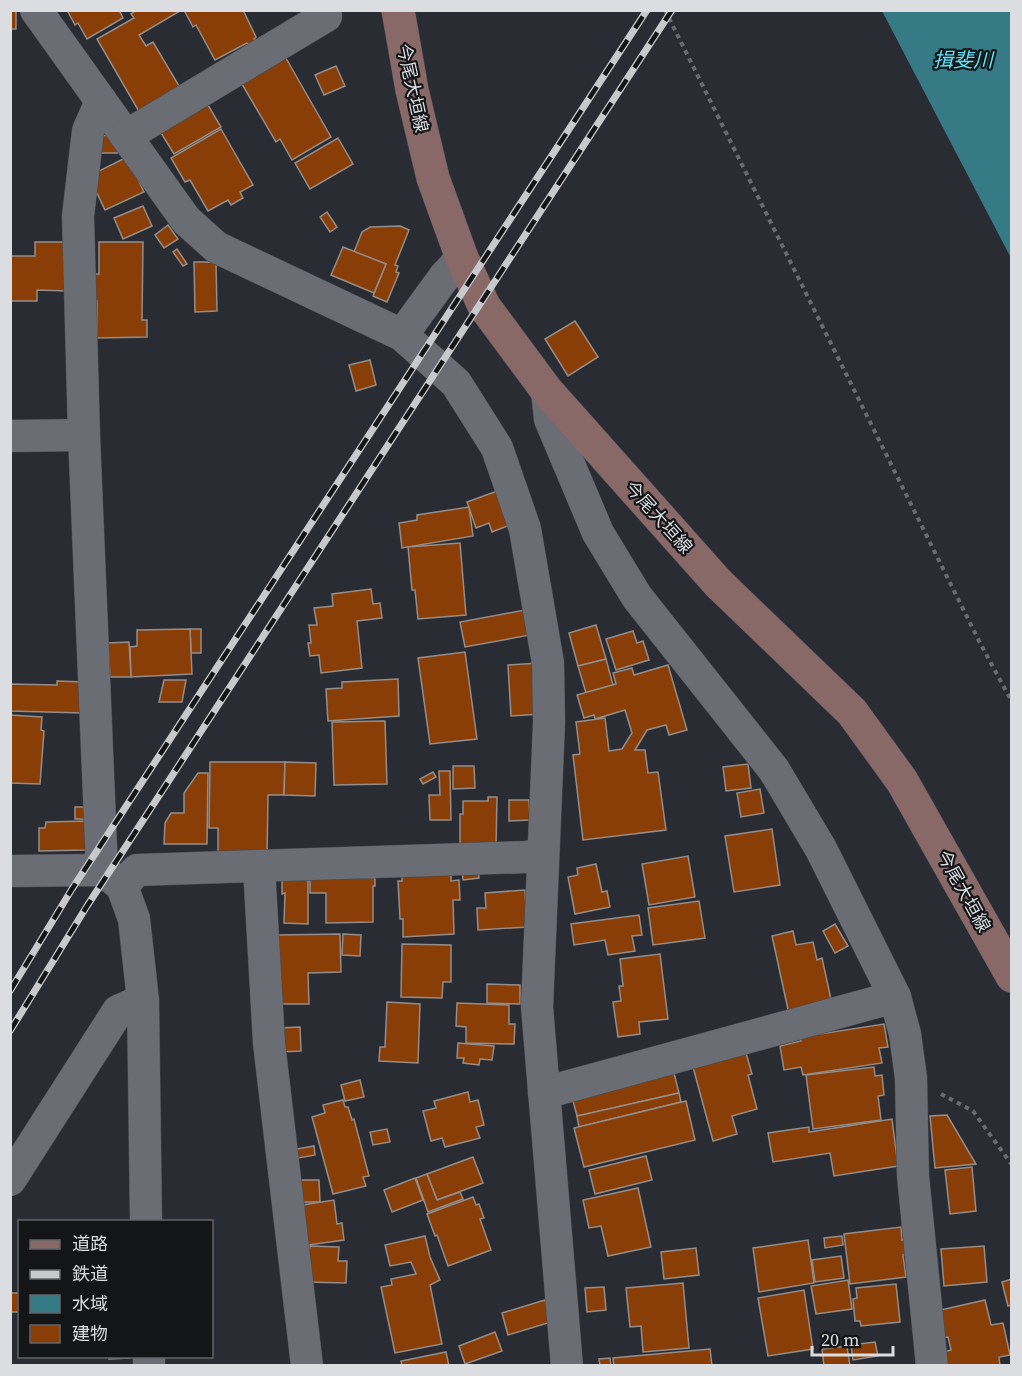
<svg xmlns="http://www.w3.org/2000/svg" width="1022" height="1376" viewBox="0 0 1022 1376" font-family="'Source Serif 4','Noto Sans JP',serif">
<rect width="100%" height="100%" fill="#292c32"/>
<path fill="#357a85" d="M882 11H1011V258Z"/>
<g fill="#893e07" stroke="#958d89" stroke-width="1.5">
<rect x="10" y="10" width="6" height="19"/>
<path d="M67 10H119L123 18 87 39 78 23 75 25Z"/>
<path d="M137 10 180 11 139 35 146 46 153 42 182 91 141 115 97 39 134 18 131 14Z"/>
<path d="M184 10H243L256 37 254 39 258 45 251 48 247 43 215 60 196 25 193 27Z"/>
<path d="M283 53 331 137 292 160 280 139 276 142 239 79Z"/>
<path d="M336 66 345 86 324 95 315 75Z"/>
<path d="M205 100 221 127 174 154 158 128Z"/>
<path d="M221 129 253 185 240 192 243 198 231 205 228 200 208 211 190 180 185 182 171 158Z"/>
<path d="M112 135 118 144V153H94L95 136Z"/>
<path d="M338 138 353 164 310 189 295 163Z"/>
<path d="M127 157 144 192 105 210 89 176Z"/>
<path d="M143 206 152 226 123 239 114 218Z"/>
<path d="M327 212 337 227 330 232 320 217Z"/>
<path d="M168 225 178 239 164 248 155 235Z"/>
<path d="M400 226 409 230 395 265 398 266 396 272 399 273 387 302 373 296 386 264 354 252 362 232 370 227Z"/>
<path d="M35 242H69L68 291 37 290V301H10V256H35Z"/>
<path d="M99 242H143L142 320H147V337L97 338V301H93L92 274H99Z"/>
<path d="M343 247 386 264 374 293 331 275Z"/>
<path d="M177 249 187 264 183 266 173 252Z"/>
<path d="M194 262H216L217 311 195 312Z"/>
<path d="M575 321 598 357 568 376 545 339Z"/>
<path d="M370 360 376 385 356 391 349 365Z"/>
<path d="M500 490 510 525 492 532 489 523 476 528 467 502Z"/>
<path d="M469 507 473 536 402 548 399 523 417 520V515Z"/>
<path d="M460 543 466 615 418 619 415 590H412L408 547Z"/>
<path d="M371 589 373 604 380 603 382 618 357 621 362 668 321 673 319 655 310 656 308 643H311L309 625H317L314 608 333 606 332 594Z"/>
<path d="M525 610 530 635 465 647 460 622Z"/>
<path d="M596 625 606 659 578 666 569 633Z"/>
<path d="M190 629H201V653H191Z"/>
<path d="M190 629 192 674 131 677 130 647 137 646V630Z"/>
<path d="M633 631 637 643 643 641 649 660 616 670 606 639Z"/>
<path d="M129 642 131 677H110L108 643Z"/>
<path d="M465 652 477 739 430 744 418 658Z"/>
<path d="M606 659 613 685 586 693 578 666Z"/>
<path d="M539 663 542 714 511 716 508 665Z"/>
<path d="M668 665 687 730 669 735 666 725 647 730 635 750H645L648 773 658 772 666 830 583 840 573 755 580 754 576 722 605 718 609 751 622 749 632 733 625 710 595 719 594 715 584 718 577 695 616 684 613 673 632 668 634 675Z"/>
<path d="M398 679 399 716 328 721 326 689 342 688V682Z"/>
<path d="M164 680H186L182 702H159Z"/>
<path d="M57 681 84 682 83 713 10 711V684L57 685Z"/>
<path d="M10 715 42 717 41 730 44 731 40 784 10 783Z"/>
<path d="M385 721 387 784 334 785 332 722Z"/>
<path d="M210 762H285L284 795H268L267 858H218V828H209Z"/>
<path d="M285 762 316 763 315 796 284 795Z"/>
<path d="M748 764 751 788 726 791 723 767Z"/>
<path d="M453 766H474L475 788 453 789Z"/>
<path d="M439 771H450L451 820H430L429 795H440Z"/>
<path d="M433 772 436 777 423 784 420 779Z"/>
<path d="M198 773H208L207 844H164L165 823 171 813H184V793Z"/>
<path d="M760 789 764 813 741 817 737 793Z"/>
<path d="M488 797H497L496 848 460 846V814H463V801H488Z"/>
<path d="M509 800H529L530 820 509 821Z"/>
<rect x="75" y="807" width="13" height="12"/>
<path d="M87 821V850L39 851V828H45L46 822Z"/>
<path d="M772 829 780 885 734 892 725 836Z"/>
<path d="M688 856 695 897 649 905 642 864Z"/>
<path d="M596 864 602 892 607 891 610 907 575 914 568 877 578 875 577 868Z"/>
<path d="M478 868 479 878 463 880 462 869Z"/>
<path d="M451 872V881L459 880 460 900H453L454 934 403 937V919H400L398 881H402V874Z"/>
<path d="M310 878H375V886H373V922L326 923V893H310Z"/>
<path d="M282 879 308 880V924L284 923 285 893 282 894Z"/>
<path d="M525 890 527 927 478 930 477 908H486L485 893Z"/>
<path d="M699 901 705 938 653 945 648 908Z"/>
<path d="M639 915 642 935 632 936 635 951 608 955 605 940 574 945 571 924Z"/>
<path d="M835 924 848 946 835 953 823 931Z"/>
<path d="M793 931 796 945 813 942 817 960 822 958 832 1004 789 1014 772 936Z"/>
<path d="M340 934 341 972 308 973 309 1004H277L276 935Z"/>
<path d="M343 934 361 935 360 956 342 955Z"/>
<path d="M402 944 451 945V982H443L442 998 401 997Z"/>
<path d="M660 954 668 1019 639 1022 640 1034 618 1037 613 1002 621 1001 619 986H623L620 959Z"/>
<path d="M487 984 520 985V1004L487 1003Z"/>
<path d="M387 1002 420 1004 418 1063 379 1061 380 1047H385Z"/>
<path d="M457 1003 509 1005V1024H515L514 1044 466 1043V1027L456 1026Z"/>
<path d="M884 1024 888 1047 879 1048 882 1063 803 1075 801 1067 784 1070 780 1046 801 1041 800 1037Z"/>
<path d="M300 1027 301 1051 279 1052 278 1028Z"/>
<path d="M458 1043 494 1046 492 1060 480 1059 479 1065 463 1063 464 1058H457Z"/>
<path d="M746 1053 752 1074 748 1075 757 1109 732 1116 737 1134 713 1141 693 1067Z"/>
<path d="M874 1067 875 1076 882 1075 884 1095 878 1096 881 1120 813 1129 806 1075Z"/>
<path d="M674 1073 679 1093 577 1116 572 1097Z"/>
<path d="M360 1080 364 1097 345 1101 341 1085Z"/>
<path d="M468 1092 470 1102 478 1100 484 1125 476 1127 480 1138 445 1147 442 1138 431 1141 423 1111 436 1108 434 1101Z"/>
<path d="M679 1093 681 1102 579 1127 577 1116Z"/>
<path d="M343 1100 345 1107H348L352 1120 354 1119 369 1176 363 1177 366 1186 333 1194 312 1117 325 1113 323 1105Z"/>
<path d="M686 1101 695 1140 584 1167 574 1128Z"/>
<path d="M947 1115 976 1164 935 1168 930 1116Z"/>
<path d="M892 1119 898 1166 834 1176 830 1153 773 1162 768 1133 809 1127V1132Z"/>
<path d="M387 1129 390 1142 373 1145 370 1132Z"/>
<path d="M314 1146 315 1155 293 1159 291 1150Z"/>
<path d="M646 1156 652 1180 595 1194 589 1170Z"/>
<path d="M473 1157 483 1183 437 1200 427 1174Z"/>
<path d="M972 1167 976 1211 950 1214 945 1170Z"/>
<path d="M427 1174 437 1200 460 1192 463 1199 428 1212 416 1178Z"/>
<path d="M415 1178 423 1200 392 1212 384 1190Z"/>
<path d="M297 1180H319L320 1202H297Z"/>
<path d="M638 1188 651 1247 608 1256 601 1226 589 1228 583 1200Z"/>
<path d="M473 1197 476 1205 479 1204 484 1218 480 1219 491 1250 448 1266 437 1235 435 1236 427 1214Z"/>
<path d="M334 1200 337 1224 342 1223 344 1240 301 1246 302 1205Z"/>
<path d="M901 1227 902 1240 906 1239 908 1254 903 1255 906 1277 850 1284 844 1234Z"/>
<path d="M425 1236 430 1257 440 1280 430 1285 442 1344 395 1353 381 1287 392 1285 391 1279 416 1274 411 1262 390 1266 385 1245Z"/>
<path d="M842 1236 843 1245 825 1248 824 1238Z"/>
<path d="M808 1240 814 1283 759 1292 753 1248Z"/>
<path d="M310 1246 339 1247 338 1261H347L346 1283 304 1282Z"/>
<path d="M984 1246 987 1282 944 1286 941 1249Z"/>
<path d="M696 1248 699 1275 664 1279 661 1252Z"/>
<path d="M841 1256 844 1278 815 1282 812 1260Z"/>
<path d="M1012 1279V1305L1008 1306 1002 1282Z"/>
<path d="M848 1280 852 1309 816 1314 811 1286Z"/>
<path d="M683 1283 689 1348 643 1352 641 1326 630 1327 626 1288Z"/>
<path d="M896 1284 900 1322 861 1326 860 1321H855L853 1299 857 1298 856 1288Z"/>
<path d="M604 1287 606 1310 587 1312 585 1288Z"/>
<path d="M804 1290 813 1349 768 1356 758 1298Z"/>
<rect x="10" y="1293" width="10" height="19"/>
<path d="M545 1300 551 1322 508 1335 502 1313Z"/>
<path d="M985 1300 991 1325 1003 1323 1010 1355 999 1357 1000 1366H946L943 1352 951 1350 948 1337 942 1338 936 1311Z"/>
<path d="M495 1332 502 1351 465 1364 459 1346Z"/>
<path d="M875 1342 878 1356 853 1360 851 1345Z"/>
<path d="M847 1346 850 1366H824L822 1349Z"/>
<path d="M710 1349 712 1366H614L613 1358Z"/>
<path d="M446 1352 449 1366H402L401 1361Z"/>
<path d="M109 1356H130V1358L109 1359Z"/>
<path d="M610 1358 611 1366H600L599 1359Z"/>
</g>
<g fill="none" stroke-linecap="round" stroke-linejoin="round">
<defs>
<g id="street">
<path d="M36 10 186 220 216 247 402 335 456 383 497 448 525 529 548 663 549 723 537 1007 567 1366"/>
<path d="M101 101 88 131 78 216 84 435 102 870"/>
<path d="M126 136 326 16"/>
<path d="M402 335 445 276 462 258"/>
<path d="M547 391 550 419 598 533 637 597 774 770 821 849 895 997 905 1034 911 1078 913 1176 932 1366"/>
<path d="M10 436 84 435"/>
<path d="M259 867 269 1043 307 1366"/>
<path d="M10 871 102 870 122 886 134 919 143 1000 146 1222"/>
<path d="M122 886 137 870 527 857 543 853"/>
<path d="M544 1093 895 997"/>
<path d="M10 1180 118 1011 143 1000"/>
<path d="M149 1356V1366"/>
</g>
<path id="secondary" d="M398 10 412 90 433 178 462 258 484 306 547 391 718 583 852 712 902 781 1012 976"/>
</defs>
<use href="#street" stroke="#46494e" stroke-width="33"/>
<use href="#secondary" stroke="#46494e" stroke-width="34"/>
<g stroke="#686b70" stroke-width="4" stroke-dasharray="4.5 4.5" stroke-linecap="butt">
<path d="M665 10 979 641 1012 702"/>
<path d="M941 1094 973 1111 1012 1165"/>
</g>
<use href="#street" stroke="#6a6d74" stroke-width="32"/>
<use href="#secondary" stroke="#896868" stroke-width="33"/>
<defs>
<g id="rail">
<path d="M10 991 72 889 647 10"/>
<path d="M10 1031 87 906 672 10"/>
</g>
</defs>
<use href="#rail" stroke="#c7c9cd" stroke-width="7"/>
<use href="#rail" stroke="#131517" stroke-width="4.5" stroke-dasharray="14" stroke-linecap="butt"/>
</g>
<g text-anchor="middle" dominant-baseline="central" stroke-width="4.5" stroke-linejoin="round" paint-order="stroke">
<g font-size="18" fill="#dbdde1" stroke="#131517">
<text transform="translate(413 88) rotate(78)">今尾大垣線</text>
<text transform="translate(659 517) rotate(48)">今尾大垣線</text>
<text transform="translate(964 891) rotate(61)">今尾大垣線</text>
</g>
<g font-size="20" font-style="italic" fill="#5ee3f9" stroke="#131517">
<text x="963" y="60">揖斐川</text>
</g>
</g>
<rect width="1022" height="1376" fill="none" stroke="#dbdde1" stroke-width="24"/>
<rect x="18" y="1220" width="195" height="138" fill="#131517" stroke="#636568" stroke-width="1.5"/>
<rect x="30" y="1240" width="30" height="9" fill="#896868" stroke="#636568" stroke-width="1.5"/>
<text x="72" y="1250" font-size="18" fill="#dbdde1">道路</text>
<rect x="30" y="1270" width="30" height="9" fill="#c7c9cd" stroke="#636568" stroke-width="1.5"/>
<text x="72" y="1280" font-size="18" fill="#dbdde1">鉄道</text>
<rect x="30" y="1295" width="30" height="18" fill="#357a85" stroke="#636568" stroke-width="1.5"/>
<text x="72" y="1310" font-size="18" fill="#dbdde1">水域</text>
<rect x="30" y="1325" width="30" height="18" fill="#893e07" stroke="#636568" stroke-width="1.5"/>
<text x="72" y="1340" font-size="18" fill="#dbdde1">建物</text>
<path d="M812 1346v9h81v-9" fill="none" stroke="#dbdde1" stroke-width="3"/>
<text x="821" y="1346" font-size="18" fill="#dbdde1" stroke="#131517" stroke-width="4.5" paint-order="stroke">20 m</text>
</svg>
